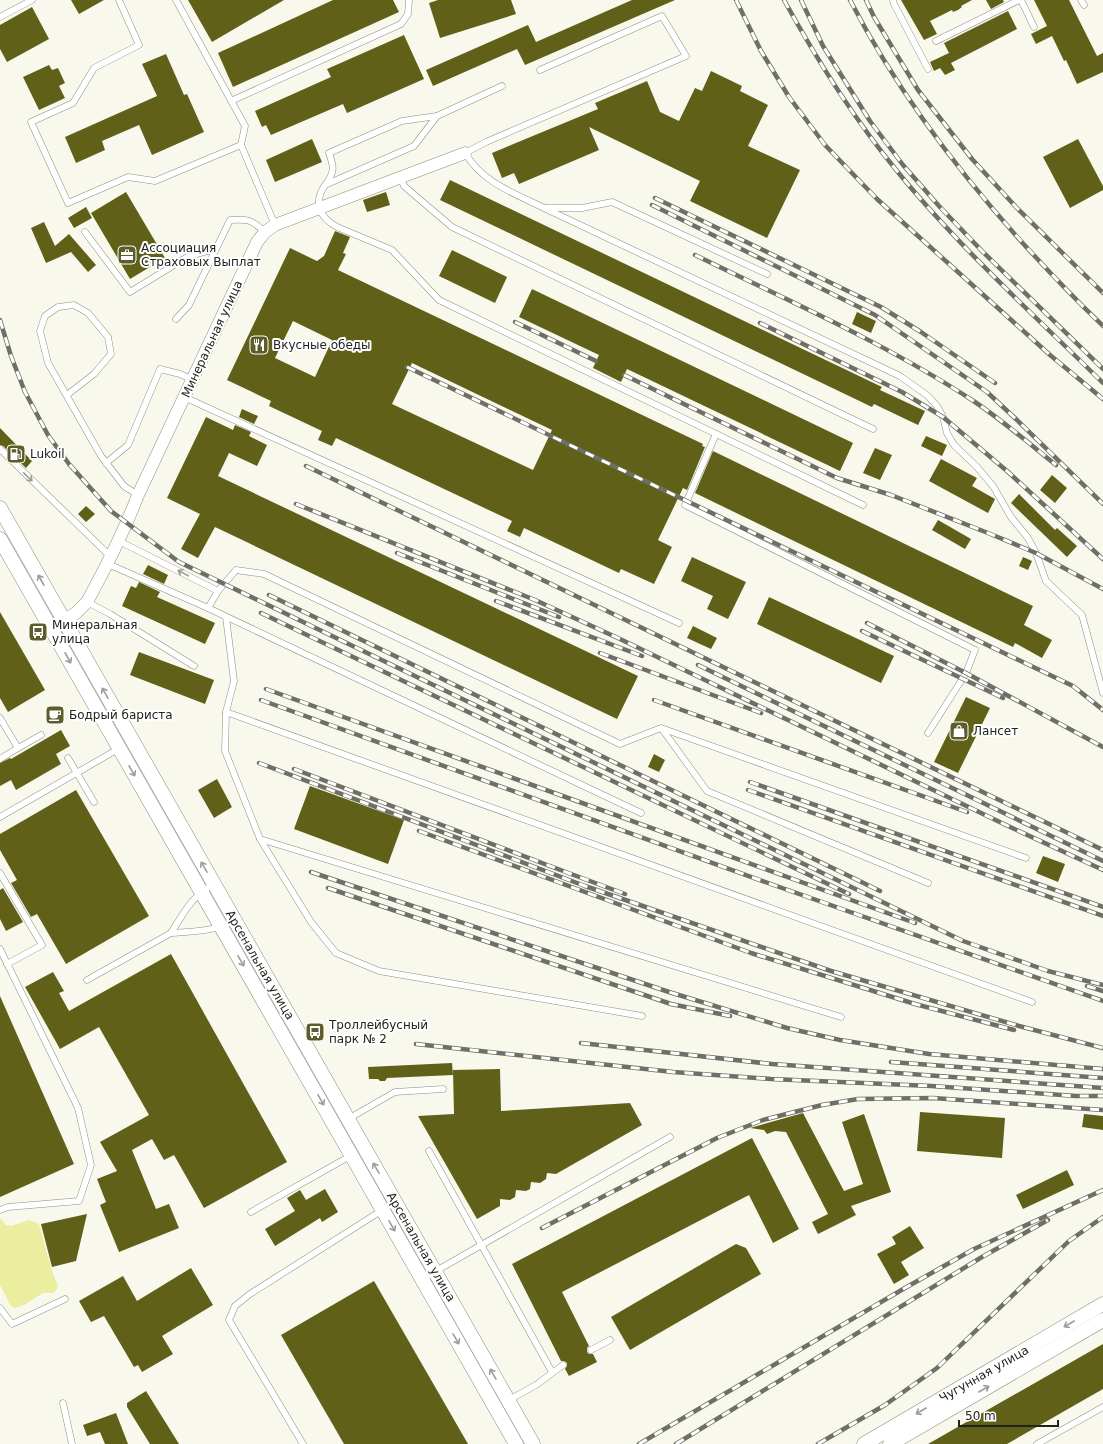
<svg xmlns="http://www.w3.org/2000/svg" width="1103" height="1444" viewBox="0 0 1103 1444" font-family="'DejaVu Sans',sans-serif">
<rect width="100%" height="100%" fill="#f8f9ec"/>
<path fill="#ecee9f" d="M0 1218 6 1225 11 1226 29 1220 39 1224 52 1271 58 1286 56 1290 53 1293H43L24 1305 15 1308 11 1306 0 1285Z"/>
<g fill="#606018" fill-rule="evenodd">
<path d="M71 0H104L79 14Z"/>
<path d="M188 0H284L212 42Z"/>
<path d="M333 0H393L399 12 233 87 218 53Z"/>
<path d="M438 0H511L516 14 440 38 429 3Z"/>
<path d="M632 0H675L525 65 517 49 433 86 426 70 528 25 536 42Z"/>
<path d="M901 0H972L961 6 962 7 958 10 953 12 952 10 930 21 937 34 924 40Z"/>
<path d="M986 0H1003L1004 2 991 9Z"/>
<path d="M1034 0H1069L1097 56 1103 53V72L1077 84 1066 60 1064 61 1052 36 1036 44 1031 34 1047 26Z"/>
<path d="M32 7 49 39 7 62 0 49V25Z"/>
<path d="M1008 11 1017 29 951 63 955 70 945 75 940 68 934 71 930 62 949 53 944 43Z"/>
<path d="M404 35 424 79 347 113 343 104 271 135 266 125 262 127 255 111 331 77 327 69Z"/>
<path d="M166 54 184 95 187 94 204 132 152 155 139 125 102 141 105 150 76 163 65 137 157 96 142 64Z"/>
<path d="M49 65 52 70 58 68 65 83 59 86 65 98 39 110 23 77Z"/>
<path d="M711 71 742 86 740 91 768 105 748 146 800 170 767 238 690 201 700 181 589 127 599 150 519 184 514 173 502 178 492 153 598 109 595 103 647 81 660 112 679 121 695 88 702 91Z"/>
<path d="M312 139 322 162 275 182 266 160Z"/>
<path d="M1078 139 1103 186V190L1070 208 1043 157Z"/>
<path d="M450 180 882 387 880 390 925 411 918 425 874 404 872 407 440 200Z"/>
<path d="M126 192 165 258 130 279 91 213Z"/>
<path d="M386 192 390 205 367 212 363 200Z"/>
<path d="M86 207 92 218 74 228 68 218Z"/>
<path d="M44 222 55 246 69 234 96 265 88 272 71 252 46 263 31 228Z"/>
<path d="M335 231 350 237 343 253 346 254 338 270 703 444 702 446 705 447 687 490 683 488 658 540 672 547 654 584 621 569 619 573 524 528 520 537 507 531 512 521 336 438 332 446 318 440 322 431 269 406 271 401 227 380 290 248 317 261 324 256ZM293 321 332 340 315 377 275 358ZM412 363 552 430 533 470 392 404Z"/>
<path d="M452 250 507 277 495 303 439 276Z"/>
<path d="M532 289 853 443 840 471 627 369 621 382 593 368 599 355 519 317Z"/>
<path d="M857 312 876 321 871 333 852 324Z"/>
<path d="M242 409 258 416 254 424 239 417Z"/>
<path d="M206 417 233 430 235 425 251 432 249 436 267 445 257 466 229 453 218 476 638 676 617 719 215 527 198 558 181 549 200 514 167 498Z"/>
<path d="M0 428 32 461 26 468 3 446 0 445Z"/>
<path d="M926 436 947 445 942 456 921 446Z"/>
<path d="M875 448 892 455 880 480 863 473Z"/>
<path d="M713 451 1033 606 1024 625 1052 640 1042 658 1015 643 1013 647 695 493Z"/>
<path d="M941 459 977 478 972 486 995 499 988 513 929 481Z"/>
<path d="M1052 475 1067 488 1055 503 1040 490Z"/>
<path d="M1019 494 1055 530 1057 528 1077 546 1067 557 1011 503Z"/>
<path d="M86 506 95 514 86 522 78 514Z"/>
<path d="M938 520 971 539 965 549 932 530Z"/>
<path d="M692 557 746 582 728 619 707 609 713 596 681 581Z"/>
<path d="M1023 557 1032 561 1028 570 1019 566Z"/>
<path d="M148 565 168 575 164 584 143 574Z"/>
<path d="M139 582 160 592 157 597 215 623 205 644 122 606 131 586 136 588Z"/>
<path d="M769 597 894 656 881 683 757 624Z"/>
<path d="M0 612 45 690 8 712 0 698Z"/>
<path d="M693 626 717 638 711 649 687 638Z"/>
<path d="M139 652 214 680 205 704 130 675Z"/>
<path d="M966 697 990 708 958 773 934 762Z"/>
<path d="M61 730 70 746 56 754 61 764 16 790 11 780 0 786V763L10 758 11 759Z"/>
<path d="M654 754 665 760 659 772 648 767Z"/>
<path d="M217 779 232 807 214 818 198 790Z"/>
<path d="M310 786 404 820 388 864 294 829Z"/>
<path d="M76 790 149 916 66 964 37 914 31 917 11 883 17 880 0 850V834Z"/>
<path d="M1043 856 1065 864 1058 882 1036 873Z"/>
<path d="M3 888 23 922 6 931 0 919V890Z"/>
<path d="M171 954 287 1162 204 1208 174 1155 164 1160 152 1139 132 1150 156 1209 169 1204 179 1228 119 1252 100 1205 106 1202 97 1179 117 1171 100 1142 149 1115 99 1027 60 1049 25 987 53 972 64 991 59 993 69 1011Z"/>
<path d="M0 996 74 1164 0 1197Z"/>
<path d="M452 1063 453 1075 387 1078 385 1081H380L378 1079H369L368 1067Z"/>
<path d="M500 1069 501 1111 630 1103 642 1125 556 1174 547 1173 546 1179 540 1183 531 1182 530 1189 526 1191 516 1190 515 1197 510 1200 500 1199V1206L477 1219 418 1116 454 1114 453 1070Z"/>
<path d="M920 1112 1005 1118 1002 1158 917 1151Z"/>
<path d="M803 1113 844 1191 863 1184 842 1122 864 1114 891 1192 851 1206 856 1215 818 1234 812 1222 828 1214 786 1132 775 1131 767 1134 764 1130 750 1128Z"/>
<path d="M1084 1114 1103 1116V1130L1082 1127Z"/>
<path d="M752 1138 799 1229 773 1243 749 1195 562 1292 589 1346 587 1348V1352L589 1354H593L597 1362 569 1376 565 1369 567 1366V1363L564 1361H561L512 1264Z"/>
<path d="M1067 1170 1074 1185 1023 1209 1016 1195Z"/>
<path d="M325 1189 338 1212 322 1222 320 1218 275 1246 265 1229 295 1211 287 1198 300 1190 306 1200Z"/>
<path d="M87 1214 76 1261 52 1267 41 1224Z"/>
<path d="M910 1226 924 1248 901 1262 909 1275 894 1284 877 1254 896 1244 892 1237Z"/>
<path d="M736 1244 746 1248 761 1274 630 1350 611 1317Z"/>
<path d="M191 1268 213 1305 162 1336 173 1354 142 1372 138 1365 134 1367 104 1316 91 1322 79 1301 123 1276 137 1301Z"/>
<path d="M374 1281 468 1444H344L281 1335Z"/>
<path d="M1103 1344V1389L1007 1444H928Z"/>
<path d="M146 1391 179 1444H150L127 1407V1403Z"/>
<path d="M116 1413 128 1444H105L100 1432 87 1436 83 1425Z"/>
</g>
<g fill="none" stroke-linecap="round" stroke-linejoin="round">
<defs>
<g id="service">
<path d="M119 0 139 45 94 68 73 103 31 122 68 203 128 177 155 181 241 145"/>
<path d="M176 0 245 126 241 145 275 225"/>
<path d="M893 0 894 4 928 69"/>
<path d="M1021 0 1034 27"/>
<path d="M1081 0 1084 5"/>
<path d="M0 17 32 0"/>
<path d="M936 41 1019 0"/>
<path d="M540 70 662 16 686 56 486 142 465 153C483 183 514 193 544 208L900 376 928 396 937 406 943 417 947 433 954 445 977 467 993 486 1011 517 1028 538 1036 553 1046 581 1082 615 1103 693"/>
<path d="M502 86 437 116 414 146 325 185C313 203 319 217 337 227L392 250 439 300 863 505"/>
<path d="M231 101 401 24 408 14 409 0"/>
<path d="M401 178 404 186 452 227 873 429"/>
<path d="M326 184C335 171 334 167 329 153L402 121 437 116"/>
<path d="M546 208H582L612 202 767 274"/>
<path d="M85 232 130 292 189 256 215 249"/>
<path d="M176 319 189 305 230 220C248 219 251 219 265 232"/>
<path d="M67 395 94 374 111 354 108 337 88 313 74 305 58 307 45 316 40 331 48 363 101 456 124 486 138 495"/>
<path d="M184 397 679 623"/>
<path d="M716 434 685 505 975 650 966 673 928 733"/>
<path d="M0 449 111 557"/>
<path d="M106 463 128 445 160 369 180 374 193 380"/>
<path d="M119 541 218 591"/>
<path d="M108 564 208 608 641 813"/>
<path d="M87 602 110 614 194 666"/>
<path d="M208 608 218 591 236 570 264 574 620 744 661 728 1026 858"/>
<path d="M226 617 234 681 226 712 225 751 260 839 841 1017"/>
<path d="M226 712 1032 1002"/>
<path d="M0 718 18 748 41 735"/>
<path d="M662 729 707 791 928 883"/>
<path d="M68 758 94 802"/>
<path d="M0 759 18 748"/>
<path d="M0 817 120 748"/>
<path d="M260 839 311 922 336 953 379 971 642 1016"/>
<path d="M0 873 42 945 7 964"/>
<path d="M214 884C191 897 185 911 171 933 195 931 213 932 235 920"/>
<path d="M0 949 78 1108 91 1165 79 1201 8 1207 0 1210"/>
<path d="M87 980 171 933"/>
<path d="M348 1119 395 1092 443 1089"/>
<path d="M429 1151 552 1372"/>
<path d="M251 1212 352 1155"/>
<path d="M422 1279 670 1137"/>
<path d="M0 1308 12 1324 65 1299"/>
<path d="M591 1350 610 1340"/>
<path d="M507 1401 536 1385 563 1365"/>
<path d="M63 1403 72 1444"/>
<path d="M303 1444 229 1320 235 1306 250 1294 395 1202"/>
<path d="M1037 1444 1103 1407"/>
</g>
<path id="minor" d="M51 628 76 613 87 602C106 567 124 532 138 495L257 242 265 232 275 225 465 153"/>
<g id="tertiary">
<path d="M0 508 533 1444"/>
<path d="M0 539 516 1444"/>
<path d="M864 1444 1103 1304"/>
<path d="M890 1444 1103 1320"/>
</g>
</defs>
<use href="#service" stroke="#8d8e82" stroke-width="7"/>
<use href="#minor" stroke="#8d8e82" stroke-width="13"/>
<use href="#tertiary" stroke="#8d8e82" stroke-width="15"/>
<use href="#service" stroke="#fff" stroke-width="6"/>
<use href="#minor" stroke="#fff" stroke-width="12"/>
<use href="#tertiary" stroke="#fff" stroke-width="14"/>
<defs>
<g id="rail">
<path d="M736 0 761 51 789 97 825 145 877 199 1050 355 1103 399"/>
<path d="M784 0C817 60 854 119 897 171 958 246 1034 315 1103 383"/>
<path d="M801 0 823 46 870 121 903 165 939 206 982 251 1103 369"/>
<path d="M850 0C912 120 1006 232 1103 326"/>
<path d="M866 0 874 17 918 90 972 159 1016 207 1103 293"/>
<path d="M655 198 881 307 921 332 995 383"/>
<path d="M652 205 875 315 987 392 1017 420 1103 504"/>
<path d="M695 255C789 301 887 344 975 402 1003 421 1030 444 1056 465"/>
<path d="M0 320 11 356 25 392 48 435 69 464 111 511 179 562 963 941 1048 971 1103 985"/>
<path d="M515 322 596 361"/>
<path d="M760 323 902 392 943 417 1007 471 1103 559"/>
<path d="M407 367 1073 686 1103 710"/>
<path d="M624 375 837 478 891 495 988 533 1036 553 1103 589"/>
<path d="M306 466 1103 850"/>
<path d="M296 504 535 600 620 639 1008 826 1103 870"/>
<path d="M397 553 559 617"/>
<path d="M269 595 880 891"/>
<path d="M496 601 642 656"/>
<path d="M261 613 849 894"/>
<path d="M867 623 966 673 1103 747"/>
<path d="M862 631 1003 698"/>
<path d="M600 653 761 713"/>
<path d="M698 665 1103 861"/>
<path d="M266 689 915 923"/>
<path d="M261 700 768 883 1103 1001"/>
<path d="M654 700 967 812"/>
<path d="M259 763 585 886 831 971 1019 1026 1103 1048"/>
<path d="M294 769 571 874 625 894"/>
<path d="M750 782 1103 907"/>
<path d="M748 790 1103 916"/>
<path d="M419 831 751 953 915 1004 1014 1030"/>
<path d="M311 872 669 992 787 1028 840 1040 929 1054 1103 1069"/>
<path d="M328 888 671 1004 730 1016"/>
<path d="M1087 986 1103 991"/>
<path d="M581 1043 772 1064 1103 1088"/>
<path d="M416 1044 673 1072 771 1079 931 1086 1076 1096H1103"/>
<path d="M891 1062 1103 1078"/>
<path d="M542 1228 717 1138 763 1120 822 1105 858 1099 933 1098 1103 1110"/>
<path d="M639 1444 905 1288 974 1249 1103 1190"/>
<path d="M676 1444 982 1257 1048 1220"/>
<path d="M818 1444 885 1405 937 1368 1069 1241 1103 1217"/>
</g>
</defs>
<use href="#rail" stroke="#6f6f67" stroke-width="4.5"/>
<use href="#rail" stroke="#fff" stroke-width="3" stroke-dasharray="9" stroke-linecap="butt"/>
</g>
<defs><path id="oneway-shaft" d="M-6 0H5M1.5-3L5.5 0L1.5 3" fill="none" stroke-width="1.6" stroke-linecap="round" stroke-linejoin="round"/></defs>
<g stroke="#9c9c9a">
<use href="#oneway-shaft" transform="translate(28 477) rotate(44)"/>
<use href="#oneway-shaft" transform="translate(183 573) rotate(-152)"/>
<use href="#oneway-shaft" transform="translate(41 580) rotate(-119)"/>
<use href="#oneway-shaft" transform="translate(68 658) rotate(61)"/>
<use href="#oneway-shaft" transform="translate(105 693) rotate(-120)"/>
<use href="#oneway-shaft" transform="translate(132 771) rotate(60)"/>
<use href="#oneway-shaft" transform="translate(204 867) rotate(-120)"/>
<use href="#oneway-shaft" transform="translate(241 961) rotate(60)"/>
<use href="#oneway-shaft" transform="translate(321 1100) rotate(60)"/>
<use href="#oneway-shaft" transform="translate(376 1168) rotate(-120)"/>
<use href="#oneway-shaft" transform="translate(392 1226) rotate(60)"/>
<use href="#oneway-shaft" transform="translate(1069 1324) rotate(150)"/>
<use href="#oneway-shaft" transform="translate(456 1339) rotate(60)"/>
<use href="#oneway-shaft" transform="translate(493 1374) rotate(-120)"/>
<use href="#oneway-shaft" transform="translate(984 1389) rotate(-30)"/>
<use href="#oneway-shaft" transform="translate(921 1411) rotate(150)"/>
</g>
<defs>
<symbol id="office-square" viewBox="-11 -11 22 22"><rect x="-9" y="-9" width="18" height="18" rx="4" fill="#5c5d2a" stroke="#fff"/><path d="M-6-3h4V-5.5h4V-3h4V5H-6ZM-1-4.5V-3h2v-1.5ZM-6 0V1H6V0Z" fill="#fff"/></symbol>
<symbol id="restaurant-square" viewBox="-11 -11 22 22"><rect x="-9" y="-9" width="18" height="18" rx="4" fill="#5c5d2a" stroke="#fff"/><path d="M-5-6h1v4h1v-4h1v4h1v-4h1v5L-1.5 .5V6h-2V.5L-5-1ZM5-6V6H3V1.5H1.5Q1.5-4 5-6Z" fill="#fff"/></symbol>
<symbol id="fuel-square" viewBox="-11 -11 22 22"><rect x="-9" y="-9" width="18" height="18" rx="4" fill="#5c5d2a" stroke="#fff"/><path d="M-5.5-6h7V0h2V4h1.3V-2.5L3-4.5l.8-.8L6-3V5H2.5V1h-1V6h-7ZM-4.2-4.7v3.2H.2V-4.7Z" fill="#fff"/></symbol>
<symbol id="bus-square" viewBox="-11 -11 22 22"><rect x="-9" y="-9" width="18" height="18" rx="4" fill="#5c5d2a" stroke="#fff"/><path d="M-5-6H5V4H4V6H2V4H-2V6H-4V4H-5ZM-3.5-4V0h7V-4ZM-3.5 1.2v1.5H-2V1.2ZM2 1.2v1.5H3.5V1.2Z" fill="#fff"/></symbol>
<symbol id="cafe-square" viewBox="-11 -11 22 22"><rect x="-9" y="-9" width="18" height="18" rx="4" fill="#5c5d2a" stroke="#fff"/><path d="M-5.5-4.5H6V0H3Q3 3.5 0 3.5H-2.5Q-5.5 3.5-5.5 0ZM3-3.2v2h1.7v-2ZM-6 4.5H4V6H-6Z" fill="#fff"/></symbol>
<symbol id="shop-square" viewBox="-11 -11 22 22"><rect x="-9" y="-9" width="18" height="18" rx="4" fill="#5c5d2a" stroke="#fff"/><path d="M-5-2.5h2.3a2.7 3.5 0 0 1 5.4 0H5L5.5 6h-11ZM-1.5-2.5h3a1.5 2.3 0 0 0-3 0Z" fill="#fff"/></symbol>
</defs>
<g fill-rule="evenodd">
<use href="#office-square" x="116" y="244" width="22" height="22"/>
<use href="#restaurant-square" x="248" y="334" width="22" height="22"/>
<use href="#fuel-square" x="5" y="443" width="22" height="22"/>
<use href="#bus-square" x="27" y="621" width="22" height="22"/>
<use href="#cafe-square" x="44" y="704" width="22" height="22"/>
<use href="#shop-square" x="948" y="720" width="22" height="22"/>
<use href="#bus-square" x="304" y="1021" width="22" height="22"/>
</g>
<g text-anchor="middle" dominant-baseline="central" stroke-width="4" stroke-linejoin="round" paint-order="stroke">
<g font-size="12" fill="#23231e" stroke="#fff" text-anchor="start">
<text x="141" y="248">Ассоциация<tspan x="141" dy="14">Страховых Выплат</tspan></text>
<text x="273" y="345">Вкусные обеды</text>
<text x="30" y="454">Lukoil</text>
<text x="52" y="625">Минеральная<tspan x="52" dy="14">улица</tspan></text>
<text x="69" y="715">Бодрый бариста</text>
<text x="973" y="731">Лансет</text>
<text x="329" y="1025">Троллейбусный<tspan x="329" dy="14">парк № 2</tspan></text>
</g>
<g font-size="12" fill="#23231e" stroke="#fff">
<text transform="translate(212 339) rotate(-65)">Минеральная улица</text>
<text transform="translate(260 965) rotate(60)">Арсенальная улица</text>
<text transform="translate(421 1247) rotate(60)">Арсенальная улица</text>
<text transform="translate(984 1374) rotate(-30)">Чугунная улица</text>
</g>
</g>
<path d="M959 1420v6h99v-6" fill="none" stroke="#23231e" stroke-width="2"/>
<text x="965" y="1420" font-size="12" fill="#23231e" stroke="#ffffff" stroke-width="3" paint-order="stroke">50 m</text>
</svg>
